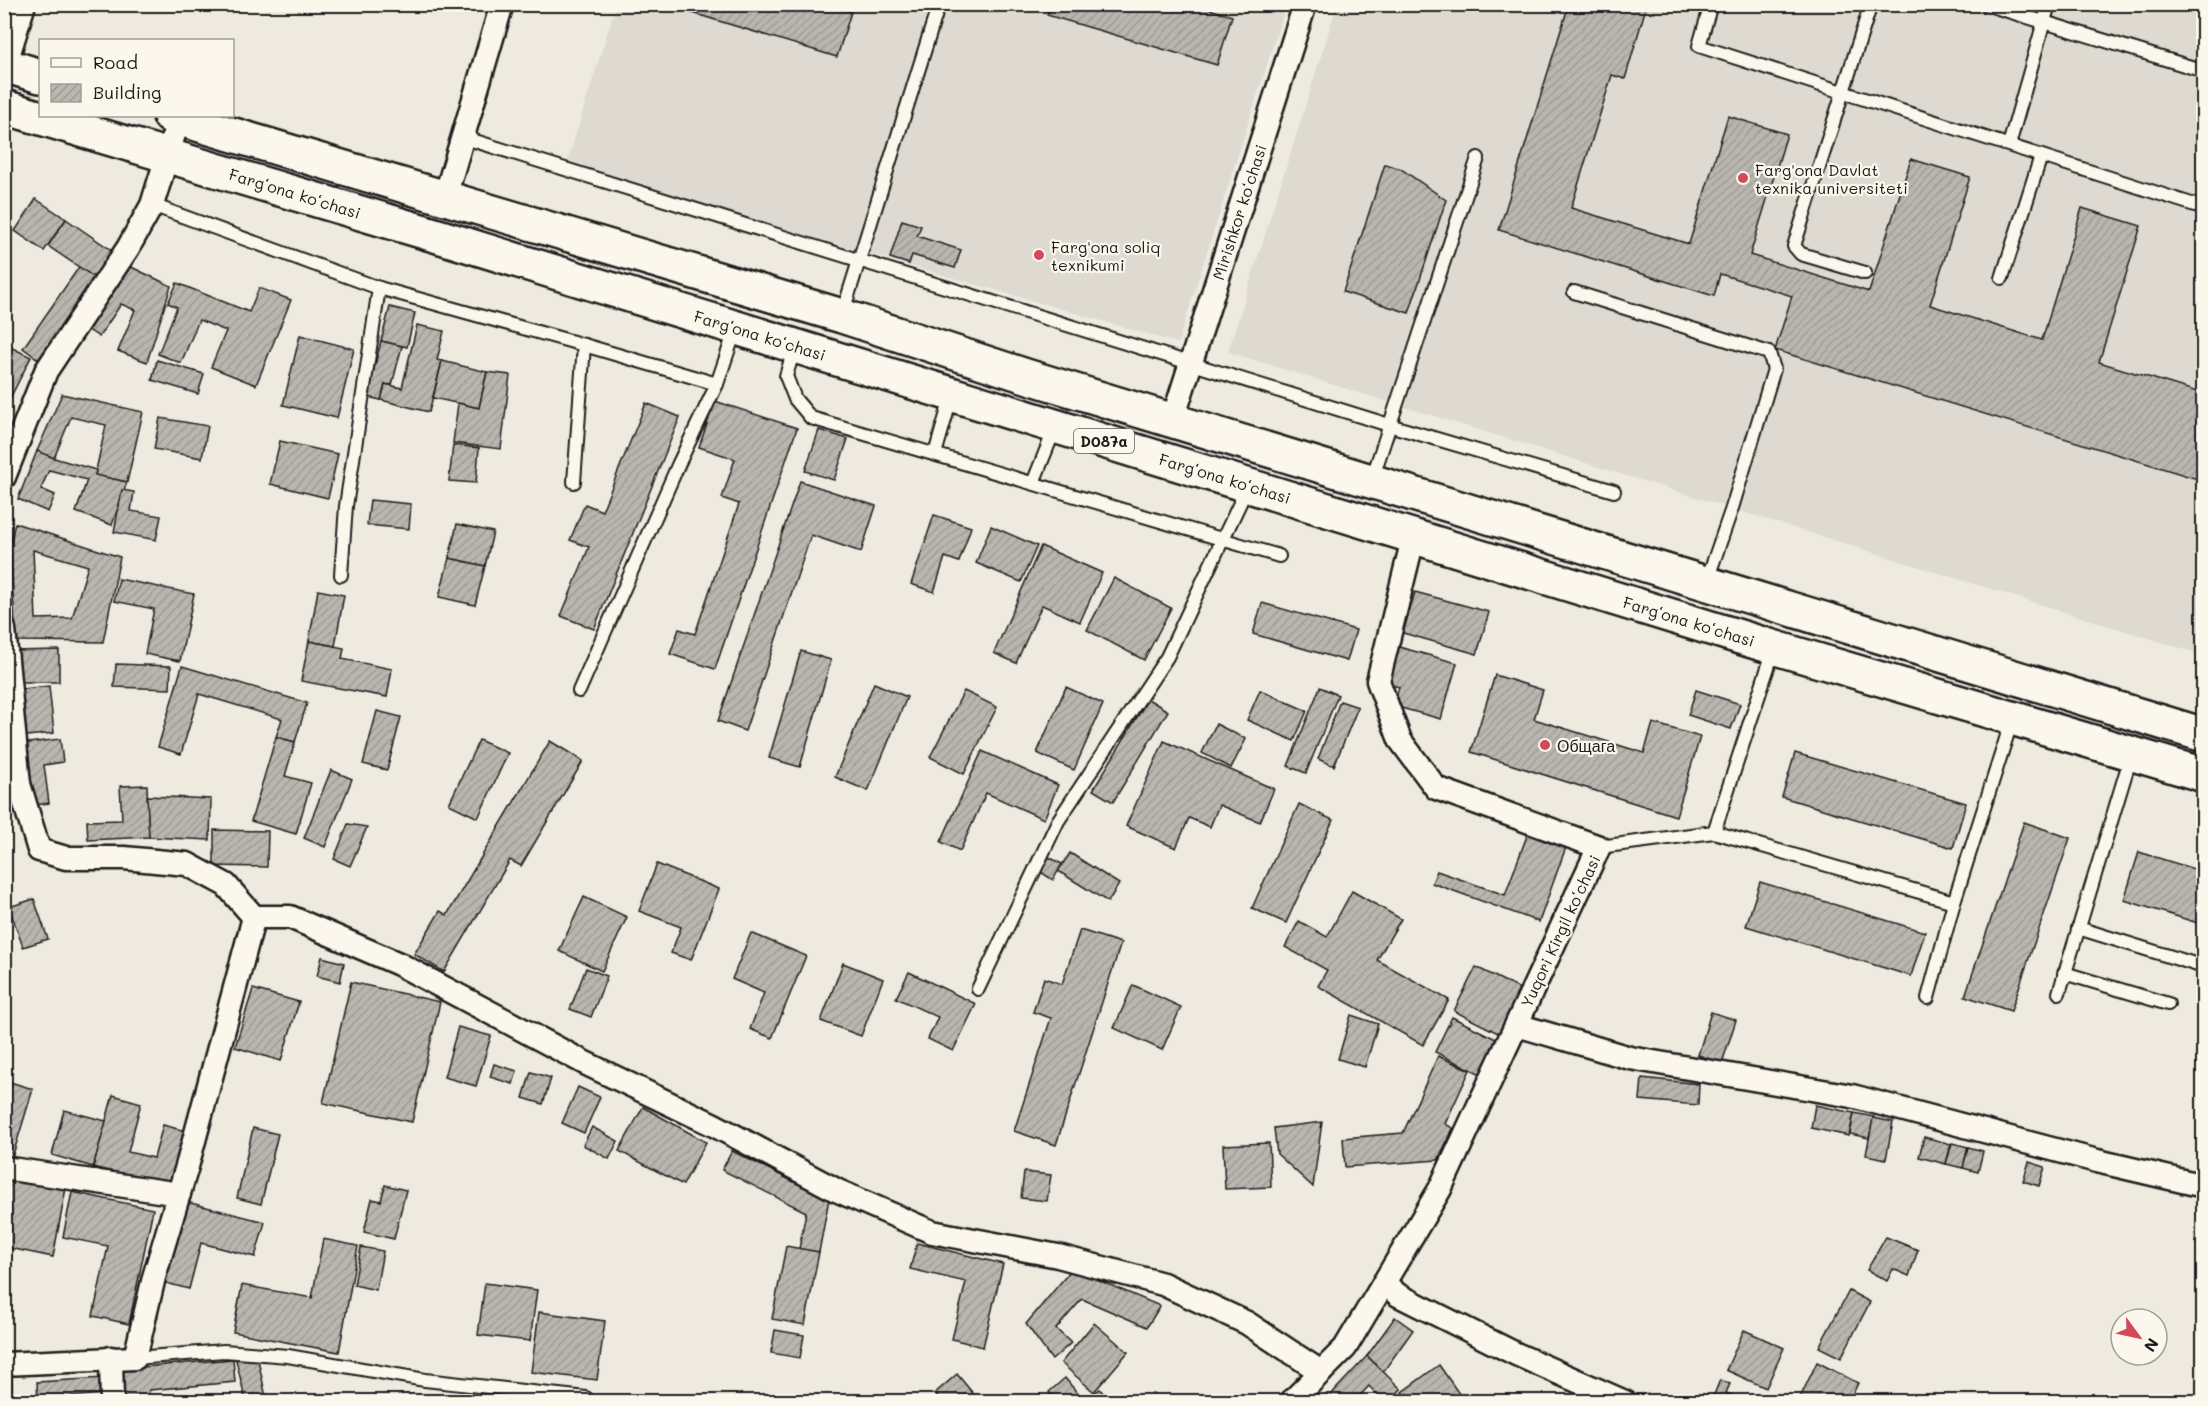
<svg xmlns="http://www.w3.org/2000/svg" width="2208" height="1406" viewBox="0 0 2208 1406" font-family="Mali,sans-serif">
<defs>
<pattern id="building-hatch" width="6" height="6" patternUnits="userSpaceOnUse" patternTransform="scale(1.5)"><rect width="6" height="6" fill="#b9b6af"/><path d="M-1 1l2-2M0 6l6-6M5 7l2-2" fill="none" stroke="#9e9c96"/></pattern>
</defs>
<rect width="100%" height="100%" fill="#eeeadf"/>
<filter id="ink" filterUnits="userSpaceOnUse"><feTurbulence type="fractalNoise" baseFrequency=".0167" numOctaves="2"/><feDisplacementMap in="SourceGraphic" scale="12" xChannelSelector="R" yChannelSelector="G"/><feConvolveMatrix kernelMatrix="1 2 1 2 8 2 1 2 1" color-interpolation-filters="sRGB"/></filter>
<g filter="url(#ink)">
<g fill="#dedad1">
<path d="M616 5H1286L1178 343 566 166Z"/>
<path d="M1337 5H2203V655L1228 352Z"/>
</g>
<g fill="url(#building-hatch)" stroke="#1c1c1c" stroke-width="1.5" fill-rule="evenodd">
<path d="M663 4H827L851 12 837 57Z"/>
<path d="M1050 4H1193L1232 16 1217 65 1047 15Z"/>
<path d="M1569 4H1647L1625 79 1612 75 1571 208 1689 244 1728 116 1787 134 1750 255 1869 292 1911 159 1970 177 1930 305 2042 340 2082 208 2141 226 2099 362 2204 394V481L1775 350 1792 296 1720 274 1714 296 1499 230Z"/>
<path d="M1385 164 1401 169 1446 200 1409 313 1343 292Z"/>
<path d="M36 199 66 219 44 251 15 231Z"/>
<path d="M66 219 117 254 98 280 48 246Z"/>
<path d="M902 220 921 226 917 236 961 250 955 268 912 255 909 264 890 258Z"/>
<path d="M125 264 171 286 147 362 118 351 135 310 121 304 99 337 84 327Z"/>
<path d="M79 267 98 280 42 362 23 348Z"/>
<path d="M177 283 249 312 259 288 291 300 256 385 211 367 226 331 199 320 181 363 158 354 177 307 168 303Z"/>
<path d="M390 307 415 313 407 347 381 341Z"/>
<path d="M417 325 444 331 437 360 442 361 429 412 381 400 385 384 402 388Z"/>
<path d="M300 335 354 349 337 418 283 405Z"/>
<path d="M381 341 402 346 392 385 385 384 381 400 367 397Z"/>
<path d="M4 344 31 357 4 410Z"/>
<path d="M157 360 204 374 198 394 152 380Z"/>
<path d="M442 361 487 372 479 408 433 398Z"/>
<path d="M487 372 510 375 501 449 453 443 458 403 479 408Z"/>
<path d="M62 394 143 412 127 482 95 475 106 425 71 417 54 458 37 451Z"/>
<path d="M715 401 797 428 715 669 670 654 679 629 695 634 739 504 722 498 735 459 699 447Z"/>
<path d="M646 403 680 417 594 629 561 616 589 547 570 540 585 504 602 511Z"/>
<path d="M160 418 208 426 202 458 154 449Z"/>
<path d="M819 430 848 439 834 480 805 471Z"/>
<path d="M280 441 338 454 328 498 270 484Z"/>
<path d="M453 445 479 448 476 483 449 481Z"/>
<path d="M37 451 54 458 96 470 95 475 127 482 112 525 76 512 87 480 49 470 41 489 55 495 48 512 18 499Z"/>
<path d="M800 481 876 506 861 552 811 535 745 731 718 721Z"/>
<path d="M122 490 134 492 131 511 161 516 156 540 114 532Z"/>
<path d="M370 500 411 504 409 529 367 525Z"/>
<path d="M934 515 971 527 959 562 945 557 934 592 911 584Z"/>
<path d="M15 523 120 557 103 642 16 641 10 544ZM33 550 88 566 72 618 36 619Z"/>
<path d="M457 524 493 532 485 566 449 558Z"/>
<path d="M991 526 1037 546 1021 582 976 563Z"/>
<path d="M1041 546 1102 573 1080 622 1042 605 1016 663 994 653Z"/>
<path d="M449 558 485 566 475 605 439 597Z"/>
<path d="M1114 578 1171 608 1144 660 1087 630Z"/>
<path d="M119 579 194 594 180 661 145 654 154 609 114 601Z"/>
<path d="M318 590 344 595 335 646 309 641Z"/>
<path d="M1415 592 1489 612 1477 654 1403 633Z"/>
<path d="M1262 603 1356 630 1347 661 1253 634Z"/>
<path d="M309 641 344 648 342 659 392 669 387 697 301 681Z"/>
<path d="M1399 647 1457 663 1441 719 1394 706 1399 687 1389 684Z"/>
<path d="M59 650V682H13L12 651Z"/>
<path d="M801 651 831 660 800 767 769 758Z"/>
<path d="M116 664 171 666 170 689 114 687Z"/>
<path d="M182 666 307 703 295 742 276 737 282 719 199 694 181 754 158 747Z"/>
<path d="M1495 675 1543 690 1534 719 1644 753 1653 723 1700 737 1676 816 1471 752Z"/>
<path d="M874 683 907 697 868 791 835 777Z"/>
<path d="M49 686 54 733 18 737 13 690Z"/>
<path d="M1066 687 1103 704 1074 770 1037 753Z"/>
<path d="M1320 687 1338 695 1306 773 1288 766Z"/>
<path d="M1260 690 1307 711 1294 741 1247 720Z"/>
<path d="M1696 690 1740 704 1731 729 1688 715Z"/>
<path d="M964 691 997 707 964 774 930 757Z"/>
<path d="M1148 699 1168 711 1113 802 1093 790Z"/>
<path d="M1340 701 1358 707 1334 766 1318 759Z"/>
<path d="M377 711 401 717 387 770 363 764Z"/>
<path d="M1216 724 1246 739 1231 768 1202 753Z"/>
<path d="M276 737 295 742 285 776 311 783 296 834 251 821Z"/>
<path d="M60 739 63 762 44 765 49 803 29 806 21 744Z"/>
<path d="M479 740 508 753 478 818 449 804Z"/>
<path d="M550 741 583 761 521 866 510 860 444 972 414 954 440 911 447 915Z"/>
<path d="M1164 741 1274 789 1260 822 1219 805 1210 827 1189 818 1176 848 1126 826Z"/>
<path d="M982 751 1058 785 1044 819 986 793 960 851 941 842Z"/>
<path d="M1795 753 1966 803 1953 848 1782 797Z"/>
<path d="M331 770 352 779 325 847 304 838Z"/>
<path d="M147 785 149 837 88 840 87 821 122 820 120 786Z"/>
<path d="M147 796 211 799 210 840 149 837Z"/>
<path d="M1299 804 1333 820 1286 923 1252 908Z"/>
<path d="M2024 822 2070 838 2011 1011 1965 996Z"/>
<path d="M348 824 367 827 350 866 334 859Z"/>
<path d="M214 830 268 831 267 867 214 866Z"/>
<path d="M1528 833 1566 847 1539 922 1432 883 1437 871 1505 895Z"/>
<path d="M2139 852 2204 872V925L2124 900Z"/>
<path d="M1070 853 1119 884 1108 902 1058 871Z"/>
<path d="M1047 856 1062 864 1053 880 1039 871Z"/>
<path d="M657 864 719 889 691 960 671 953 681 927 639 911Z"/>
<path d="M1760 882 1925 932 1911 976 1746 926Z"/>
<path d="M1352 891 1401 919 1377 960 1449 1000 1423 1045 1318 986 1327 970 1285 947 1299 921 1327 937Z"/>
<path d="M584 897 627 917 602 971 559 951Z"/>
<path d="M34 899 48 939 23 947 9 907Z"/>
<path d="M1080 930 1121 943 1056 1145 1014 1131 1051 1018 1033 1012 1044 978 1062 984Z"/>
<path d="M751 933 806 956 772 1038 750 1029 764 993 732 979Z"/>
<path d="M322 957 344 963 340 982 317 976Z"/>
<path d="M843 963 883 979 861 1036 821 1021Z"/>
<path d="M1476 967 1528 993 1506 1037 1454 1011Z"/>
<path d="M586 968 607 976 591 1017 570 1009Z"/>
<path d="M909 972 976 1004 953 1051 928 1039 938 1017 896 998Z"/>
<path d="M351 982 440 1002 412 1122 323 1103Z"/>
<path d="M1133 985 1181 1007 1162 1050 1114 1028Z"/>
<path d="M253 989 299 1002 281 1061 235 1047Z"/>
<path d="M1711 1012 1736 1020 1722 1063 1698 1055Z"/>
<path d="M1351 1015 1378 1024 1365 1067 1338 1059Z"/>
<path d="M1452 1017 1504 1043 1487 1077 1435 1052Z"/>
<path d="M458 1027 491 1036 476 1086 444 1077Z"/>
<path d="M1438 1056 1470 1070 1445 1124 1453 1128 1438 1160 1345 1167 1343 1138 1403 1133Z"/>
<path d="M494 1064 517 1071 513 1084 490 1077Z"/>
<path d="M531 1072 551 1078 543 1104 523 1098Z"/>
<path d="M1642 1078 1699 1084 1698 1105 1640 1100Z"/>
<path d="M10 1082 33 1089 12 1158 4 1155V1101Z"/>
<path d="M578 1087 600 1097 584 1133 562 1123Z"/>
<path d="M113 1095 141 1103 128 1152 154 1158 163 1125 189 1132 173 1188 93 1167Z"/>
<path d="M1815 1105 1854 1113 1849 1136 1811 1128Z"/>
<path d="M643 1107 706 1142 683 1185 619 1151Z"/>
<path d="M64 1110 106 1121 93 1167 52 1155Z"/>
<path d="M1854 1113 1874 1117 1869 1138 1850 1134Z"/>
<path d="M1873 1118 1893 1122 1886 1159 1866 1155Z"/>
<path d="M1322 1122 1313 1187 1277 1154 1274 1128Z"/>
<path d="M592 1127 618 1141 609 1159 583 1145Z"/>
<path d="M253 1128 278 1134 261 1204 237 1198Z"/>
<path d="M1924 1137 1951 1144 1946 1164 1919 1157Z"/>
<path d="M1269 1143 1271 1187 1225 1189 1223 1145Z"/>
<path d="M1952 1143 1968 1147 1963 1168 1946 1164Z"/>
<path d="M1968 1147 1983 1151 1978 1172 1963 1168Z"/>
<path d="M732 1151 829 1199 819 1252 799 1249 806 1212 722 1170Z"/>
<path d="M2029 1162 2045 1167 2039 1186 2023 1181Z"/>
<path d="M1024 1172 1051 1175 1047 1201 1021 1198Z"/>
<path d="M4 1176 66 1188 53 1257 4 1247Z"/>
<path d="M385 1185 406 1190 394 1239 364 1232 372 1199 381 1201Z"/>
<path d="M72 1192 153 1209 129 1324 93 1316 108 1246 63 1237Z"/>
<path d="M183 1201 265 1222 255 1257 201 1243 189 1289 162 1282Z"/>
<path d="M1886 1237 1918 1250 1909 1276 1893 1269 1887 1281 1867 1270Z"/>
<path d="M323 1239 358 1246 339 1352 233 1332 242 1285 312 1298Z"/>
<path d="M917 1243 1003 1264 983 1347 952 1339 966 1282 910 1269Z"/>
<path d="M786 1246 819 1252 805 1325 772 1319Z"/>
<path d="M361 1247 383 1251 376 1290 354 1285Z"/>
<path d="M1072 1269 1160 1306 1147 1327 1082 1299 1056 1329 1071 1343 1052 1360 1026 1324Z"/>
<path d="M485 1283 537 1290 530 1341 478 1335Z"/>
<path d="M1849 1291 1870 1302 1841 1358 1819 1347Z"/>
<path d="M539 1312 605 1321 597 1380 531 1372Z"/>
<path d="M1395 1317 1413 1330 1383 1372 1367 1356Z"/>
<path d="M1094 1323 1128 1352 1094 1392 1061 1363Z"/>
<path d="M775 1330 804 1335 800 1358 771 1353Z"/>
<path d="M1744 1330 1784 1348 1766 1388 1726 1370Z"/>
<path d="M257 1355 267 1402H246L236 1360Z"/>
<path d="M1367 1356 1401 1389 1389 1402H1384L1369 1386 1354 1402H1324Z"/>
<path d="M233 1359 235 1382 149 1390 150 1402H122L120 1369Z"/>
<path d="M1817 1362 1858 1383 1849 1402H1798Z"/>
<path d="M1439 1365 1462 1398 1457 1402H1409L1402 1392Z"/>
<path d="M957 1374 980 1402H942L935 1393Z"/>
<path d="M104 1378 105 1394 66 1397 67 1402H38L37 1382Z"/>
<path d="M1065 1378 1084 1401V1402H1057L1049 1392Z"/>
<rect x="4" y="1379" width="8" height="23"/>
<path d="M1720 1380 1730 1384 1726 1393 1747 1402H1711Z"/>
<path d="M1100 1389 1110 1402 1084 1401Z"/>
</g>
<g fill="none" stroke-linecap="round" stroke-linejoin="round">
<defs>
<g id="service">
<path d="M1711 4 1699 46 2204 208"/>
<path d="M1985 4 2204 71"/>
<path d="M462 137 1389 425 1614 491"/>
<path d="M2009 145 2049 4"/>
<path d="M152 205 379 288 346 506 341 575"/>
<path d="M1865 273 1801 254 1794 246 1871 4"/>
<path d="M2002 278 2041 156"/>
<path d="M379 288 584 345 717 384 679 463 579 691"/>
<path d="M1574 292 1769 353 1774 369 1732 508 1706 583"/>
<path d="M842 315 939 4"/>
<path d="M795 346 786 376 795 399 811 418 1279 556"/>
<path d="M717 384 736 328"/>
<path d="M935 454 952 395"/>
<path d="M1372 479 1478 158"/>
<path d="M574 482 584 345"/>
<path d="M1033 483 1055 428"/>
<path d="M1774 649 1714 832 1954 902 2012 720"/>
<path d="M1599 847 1714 832"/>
<path d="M2078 928 2204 967"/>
<path d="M2064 973 2168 1004"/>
<path d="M978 989 1058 821 1167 657 1248 486"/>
<path d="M2059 993 2131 756"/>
<path d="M1928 998 1954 902"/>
<path d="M135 1358 224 1351 288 1356 425 1380 586 1398"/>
</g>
<g id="minor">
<path d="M5 66 24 4"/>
<path d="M445 197 502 4"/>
<path d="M1173 419 1305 4"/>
<path d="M4 477 46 371 128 248 152 205 179 118"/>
<path d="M4 629 19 784 6 787"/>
<path d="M254 917H290L399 964 585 1063 714 1125 836 1190 932 1232 1058 1256 1163 1284 1247 1323 1321 1372"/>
<path d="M1517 1025 1630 1058 1852 1096 2097 1161 2204 1186"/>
<path d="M4 1168 179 1194"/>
<path d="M1384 1283 1398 1295 1516 1354 1625 1402"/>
<path d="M111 1358 112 1402"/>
<path d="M4 1364 135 1358 154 1277 188 1163 254 917 226 885 187 864 124 858H66L39 850 19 784"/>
<path d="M1291 1402 1345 1348 1440 1189 1599 847 1436 788 1400 740 1378 681 1414 535"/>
</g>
<g id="primary">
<path d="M4 65 40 76"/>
<path d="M4 107 438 236 1756 642 2204 775"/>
<path d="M170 116 842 316 1026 376 2204 735"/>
</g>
</defs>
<use href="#service" stroke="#1c1c1c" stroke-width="16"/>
<use href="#minor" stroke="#1c1c1c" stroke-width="27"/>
<use href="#primary" stroke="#1c1c1c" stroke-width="38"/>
<use href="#service" stroke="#fbf7ec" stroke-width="12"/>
<use href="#minor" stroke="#fbf7ec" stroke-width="22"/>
<use href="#primary" stroke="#fbf7ec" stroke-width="33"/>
</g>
</g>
<g fill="#d1495b" stroke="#fbf7ec" stroke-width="2">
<circle cx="1743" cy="178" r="6"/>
<circle cx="1039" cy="255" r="6"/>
<circle cx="1545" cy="745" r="6"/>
</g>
<g text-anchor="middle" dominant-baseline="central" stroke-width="4.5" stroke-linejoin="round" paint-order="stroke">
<rect fill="#fbf7ec" stroke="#5f5e5a" stroke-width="1.5" x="1074" y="429" width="60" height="24" rx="4.5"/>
<g font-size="15" font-weight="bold" fill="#1c1c1c">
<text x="1104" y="441">D087a</text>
</g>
<g font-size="16" fill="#1c1c1c" stroke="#fbf7ec" text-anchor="start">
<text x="1755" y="169">Farg'ona Davlat<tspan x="1755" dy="18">texnika universiteti</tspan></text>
<text x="1051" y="246">Farg'ona soliq<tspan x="1051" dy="18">texnikumi</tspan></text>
<text x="1557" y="745">Общага</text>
</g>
<g font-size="16" fill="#1c1c1c" stroke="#fbf7ec">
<text transform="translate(295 193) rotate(17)">Fargʻona koʻchasi</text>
<text transform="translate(1239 212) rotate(-72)">Mirishkor koʻchasi</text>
<text transform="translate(760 335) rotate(17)">Fargʻona koʻchasi</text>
<text transform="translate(1225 478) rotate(17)">Fargʻona koʻchasi</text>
<text transform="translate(1689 621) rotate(17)">Fargʻona koʻchasi</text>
<text transform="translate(1560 931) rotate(-65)">Yuqori Kirgil koʻchasi</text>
</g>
</g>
<rect width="2208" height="1406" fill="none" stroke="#fbf7ec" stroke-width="24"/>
<rect x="12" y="12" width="2184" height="1382" fill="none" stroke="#1c1c1c" stroke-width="2" filter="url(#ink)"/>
<rect x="39" y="39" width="195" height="78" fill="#fbf7ec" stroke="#a29f99" stroke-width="1.5"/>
<rect x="51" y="58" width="30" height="9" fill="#fbf7ec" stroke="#a29f99" stroke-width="1.5"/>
<text x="93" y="69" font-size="18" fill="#1c1c1c">Road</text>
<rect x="51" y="84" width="30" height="18" fill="url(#building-hatch)" stroke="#a29f99" stroke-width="1.5"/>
<text x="93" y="99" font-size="18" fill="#1c1c1c">Building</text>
<g transform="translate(2139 1337) rotate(123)"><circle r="28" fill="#fbf7ec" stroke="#a29f99" stroke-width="1.5"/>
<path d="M0-4.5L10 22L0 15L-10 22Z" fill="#d1495b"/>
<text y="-9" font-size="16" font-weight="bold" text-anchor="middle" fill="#1c1c1c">N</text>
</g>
</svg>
